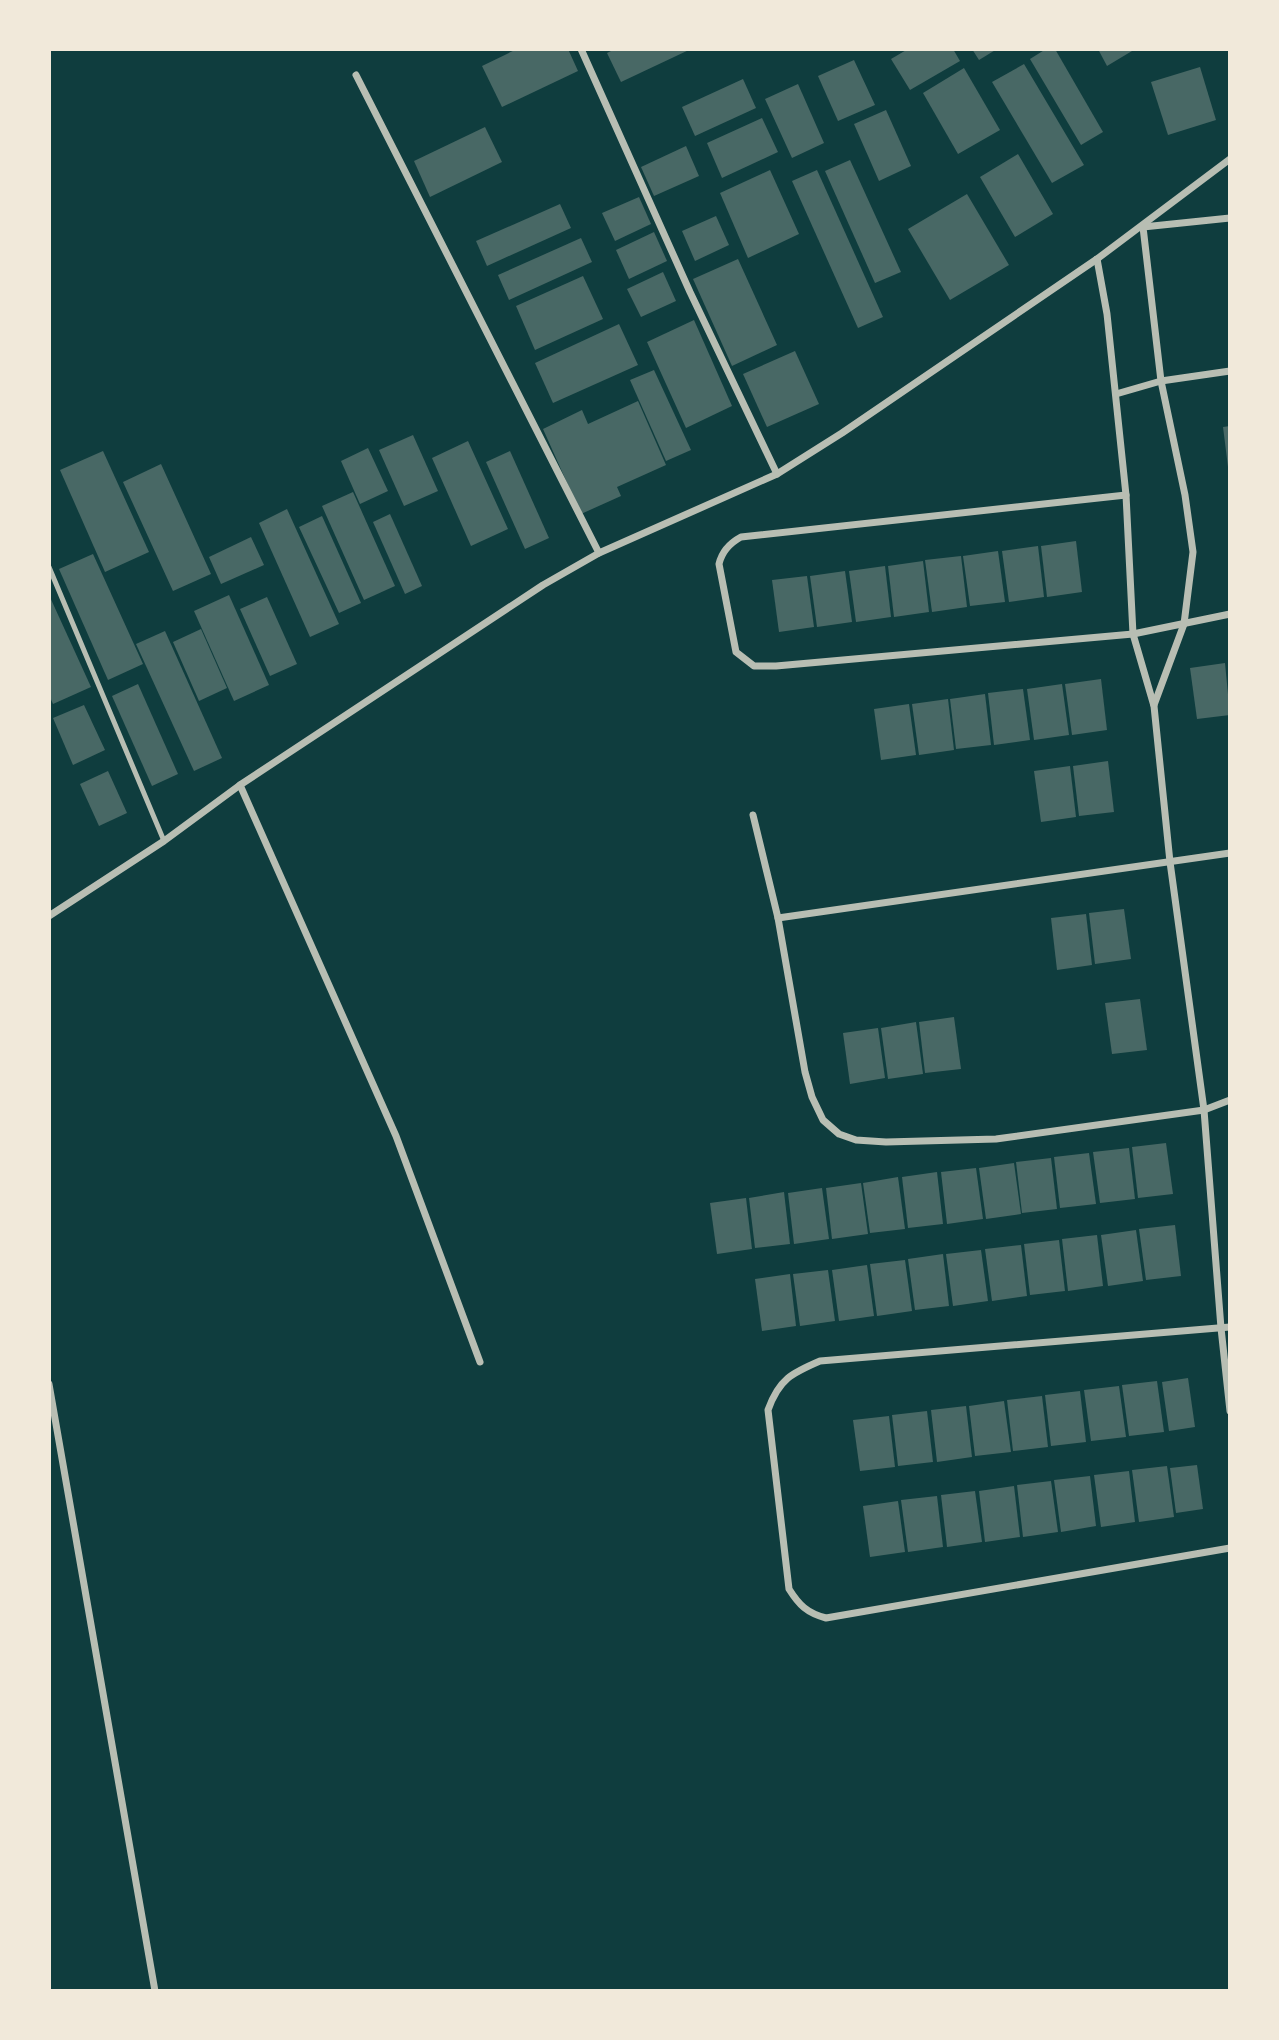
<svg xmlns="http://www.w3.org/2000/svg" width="1279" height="2040" viewBox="0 0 1279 2040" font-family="'IBM Plex Serif',serif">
<rect width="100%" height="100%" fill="#0f3d3e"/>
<g fill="#486865">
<path d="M517 49H568L578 71 502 107 482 66Z"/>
<path d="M615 49H691L621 82 607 53Z"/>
<path d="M908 49H953L960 61 910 90 891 59Z"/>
<path d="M972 49H997L979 60Z"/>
<path d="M1046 49H1055L1103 132 1081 145 1030 59Z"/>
<path d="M1098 49H1131L1132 51 1107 66Z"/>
<path d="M854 60 875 105 838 121 818 76Z"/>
<path d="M1024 64 1084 165 1052 183 992 82Z"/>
<path d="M1200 67 1216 120 1168 135 1151 82Z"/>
<path d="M964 68 1000 130 958 154 923 93Z"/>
<path d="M743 79 756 108 695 136 682 107Z"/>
<path d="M798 84 824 143 792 158 765 99Z"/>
<path d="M886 110 911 166 879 181 854 124Z"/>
<path d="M762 118 778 152 722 178 707 143Z"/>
<path d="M485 127 502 162 430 197 414 161Z"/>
<path d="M686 146 699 176 654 196 641 167Z"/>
<path d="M1018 154 1053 214 1015 237 980 177Z"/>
<path d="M850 160 901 272 875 283 825 171Z"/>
<path d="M770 170 799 234 748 258 720 193Z"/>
<path d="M817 170 883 317 858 328 792 181Z"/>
<path d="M967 194 1009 265 950 300 908 229Z"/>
<path d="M639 197 651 224 615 241 602 213Z"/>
<path d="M560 204 571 228 487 266 476 241Z"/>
<path d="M716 216 729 245 695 261 682 231Z"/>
<path d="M654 232 667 261 629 279 616 250Z"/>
<path d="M581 238 592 262 509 300 498 275Z"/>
<path d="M738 259 777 345 732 366 693 279Z"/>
<path d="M663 272 676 301 641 317 627 289Z"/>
<path d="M583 276 603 319 535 350 516 306Z"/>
<path d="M694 320 732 406 686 428 647 342Z"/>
<path d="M619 324 638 365 553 403 535 363Z"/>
<path d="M795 351 819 404 767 427 743 374Z"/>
<path d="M654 370 691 450 666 461 630 380Z"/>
<path d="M638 401 666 465 617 487 621 496 581 514 543 429 582 410 588 424Z"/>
<path d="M1230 426V467H1228L1223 427Z"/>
<path d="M413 435 438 491 404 506 379 450Z"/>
<path d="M468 441 508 529 471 546 432 458Z"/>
<path d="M368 448 388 491 360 504 341 461Z"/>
<path d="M103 451 149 552 105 572 60 470Z"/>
<path d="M510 451 549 538 525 549 486 462Z"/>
<path d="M161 464 211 574 173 591 123 482Z"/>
<path d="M353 492 395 586 364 600 322 506Z"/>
<path d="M287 509 339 624 310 637 259 523Z"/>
<path d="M390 514 422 586 405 594 373 522Z"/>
<path d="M322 516 361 603 339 613 299 527Z"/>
<path d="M251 537 264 565 221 584 209 557Z"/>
<path d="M1076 541 1082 592 1047 597 1041 546Z"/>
<path d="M1038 546 1044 597 1009 602 1002 551Z"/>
<path d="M998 551 1005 602 970 606 963 556Z"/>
<path d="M93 554 143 664 108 680 59 569Z"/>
<path d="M961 556 967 607 932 612 925 560Z"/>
<path d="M923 561 929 612 894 617 888 566Z"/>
<path d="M885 566 891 617 856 622 849 571Z"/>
<path d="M845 571 852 622 817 627 810 576Z"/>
<path d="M807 576 814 627 779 632 772 580Z"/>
<path d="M49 595 91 687 53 704 49 695Z"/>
<path d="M229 595 269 685 234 701 194 611Z"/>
<path d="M267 597 297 664 270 676 240 609Z"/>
<path d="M201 629 227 688 199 701 173 642Z"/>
<path d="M165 631 222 758 194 771 136 644Z"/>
<path d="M1225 663 1230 715 1197 719 1190 668Z"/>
<path d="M1101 679 1107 730 1072 735 1065 684Z"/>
<path d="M138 684 178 774 152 786 112 696Z"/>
<path d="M1062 684 1069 735 1034 740 1027 689Z"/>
<path d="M1023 689 1030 740 994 745 988 693Z"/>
<path d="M985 694 991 745 956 749 950 699Z"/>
<path d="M948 699 954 750 919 755 912 704Z"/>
<path d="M909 704 916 755 881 760 874 709Z"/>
<path d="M84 705 105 750 73 765 53 718Z"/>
<path d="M1108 761 1114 812 1079 816 1073 766Z"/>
<path d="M1070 766 1076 817 1041 822 1034 771Z"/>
<path d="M108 771 127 813 99 826 80 784Z"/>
<path d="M1124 909 1131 959 1095 964 1089 913Z"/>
<path d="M1086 914 1092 965 1057 970 1051 918Z"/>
<path d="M1140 999 1147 1050 1112 1054 1105 1003Z"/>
<path d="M954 1017 961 1069 925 1073 919 1022Z"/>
<path d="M916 1022 923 1074 888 1079 881 1028Z"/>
<path d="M878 1028 885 1078 850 1084 843 1033Z"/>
<path d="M1166 1143 1173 1194 1138 1198 1132 1147Z"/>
<path d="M1129 1148 1135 1199 1100 1203 1093 1152Z"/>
<path d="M1089 1153 1096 1204 1060 1208 1054 1157Z"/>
<path d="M1051 1158 1057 1209 1022 1213 1016 1162Z"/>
<path d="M1014 1163 1021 1214 986 1219 979 1168Z"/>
<path d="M976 1168 983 1219 947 1224 941 1172Z"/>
<path d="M937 1172 943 1224 908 1228 902 1177Z"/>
<path d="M898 1177 905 1229 870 1233 863 1183Z"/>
<path d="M861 1183 868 1234 832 1239 826 1188Z"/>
<path d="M822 1188 829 1239 794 1244 788 1193Z"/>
<path d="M784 1192 790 1244 755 1248 749 1198Z"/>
<path d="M746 1198 752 1249 717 1254 710 1203Z"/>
<path d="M1175 1225 1181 1276 1146 1280 1139 1229Z"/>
<path d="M1136 1230 1143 1281 1108 1286 1101 1235Z"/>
<path d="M1097 1235 1103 1286 1068 1291 1062 1239Z"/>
<path d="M1059 1240 1065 1291 1030 1295 1024 1244Z"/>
<path d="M1021 1245 1027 1296 992 1301 985 1249Z"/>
<path d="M981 1250 988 1301 953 1306 946 1254Z"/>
<path d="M943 1254 949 1306 915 1310 908 1259Z"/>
<path d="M905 1260 912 1311 877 1316 870 1264Z"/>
<path d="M867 1265 874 1316 839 1321 832 1270Z"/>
<path d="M828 1270 835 1321 800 1326 793 1274Z"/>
<path d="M790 1274 796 1326 762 1331 755 1279Z"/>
<path d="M1188 1378 1195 1427 1169 1431 1162 1382Z"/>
<path d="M1157 1381 1164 1432 1129 1436 1122 1385Z"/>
<path d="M1119 1386 1126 1437 1091 1441 1084 1390Z"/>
<path d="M1080 1391 1086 1442 1051 1446 1045 1395Z"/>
<path d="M1042 1396 1048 1447 1013 1451 1007 1400Z"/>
<path d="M1004 1401 1011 1452 975 1456 969 1406Z"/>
<path d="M966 1406 972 1457 937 1462 931 1410Z"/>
<path d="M927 1411 933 1462 898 1466 892 1415Z"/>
<path d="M889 1416 895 1467 860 1471 853 1420Z"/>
<path d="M1197 1465 1203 1509 1176 1513 1170 1468Z"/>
<path d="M1167 1466 1174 1517 1139 1522 1132 1470Z"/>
<path d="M1129 1471 1135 1522 1101 1527 1094 1475Z"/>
<path d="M1090 1476 1096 1526 1061 1532 1054 1480Z"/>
<path d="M1051 1481 1058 1532 1023 1537 1017 1485Z"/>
<path d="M1014 1486 1020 1537 985 1542 979 1491Z"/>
<path d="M975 1491 982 1542 947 1547 941 1495Z"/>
<path d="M937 1496 943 1547 908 1552 901 1500Z"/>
<path d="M898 1501 905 1552 870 1557 863 1506Z"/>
</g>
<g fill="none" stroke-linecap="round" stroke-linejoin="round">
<path stroke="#b8beb3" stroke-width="5" d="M49 567 164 841"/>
<g stroke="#b8beb3" stroke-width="7">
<path d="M581 49 690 292 777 474"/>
<path d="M356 75 599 553"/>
<path d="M1097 259 1107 314 1126 495 1133 634 1154 706 1170 862 1204 1110 1221 1328 1230 1411"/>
<path d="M1116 394 1161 381 1230 371"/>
<path d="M1126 495 741 537C730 543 722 551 719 564L736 652 754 666H776L1133 634 1230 614"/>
<path d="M1154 705 1184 624 1193 552 1185 495 1161 381 1143 227 1230 218"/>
<path d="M240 785 396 1136 480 1362"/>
<path d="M753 815 778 918 805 1072 812 1097 823 1120 839 1134 856 1140 886 1142 996 1139 1204 1110 1230 1100"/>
<path d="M49 916 164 841 240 785 543 585 599 553 777 474 842 433 1097 259 1230 159"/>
<path d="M778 918 1230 853"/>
<path d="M1230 1327 820 1361C792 1373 779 1379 768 1410L789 1589C799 1605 807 1613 826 1618L1230 1548"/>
<path d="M49 1384 155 1991"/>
</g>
</g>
<rect width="1279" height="2040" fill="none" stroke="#f1e9da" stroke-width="102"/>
</svg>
